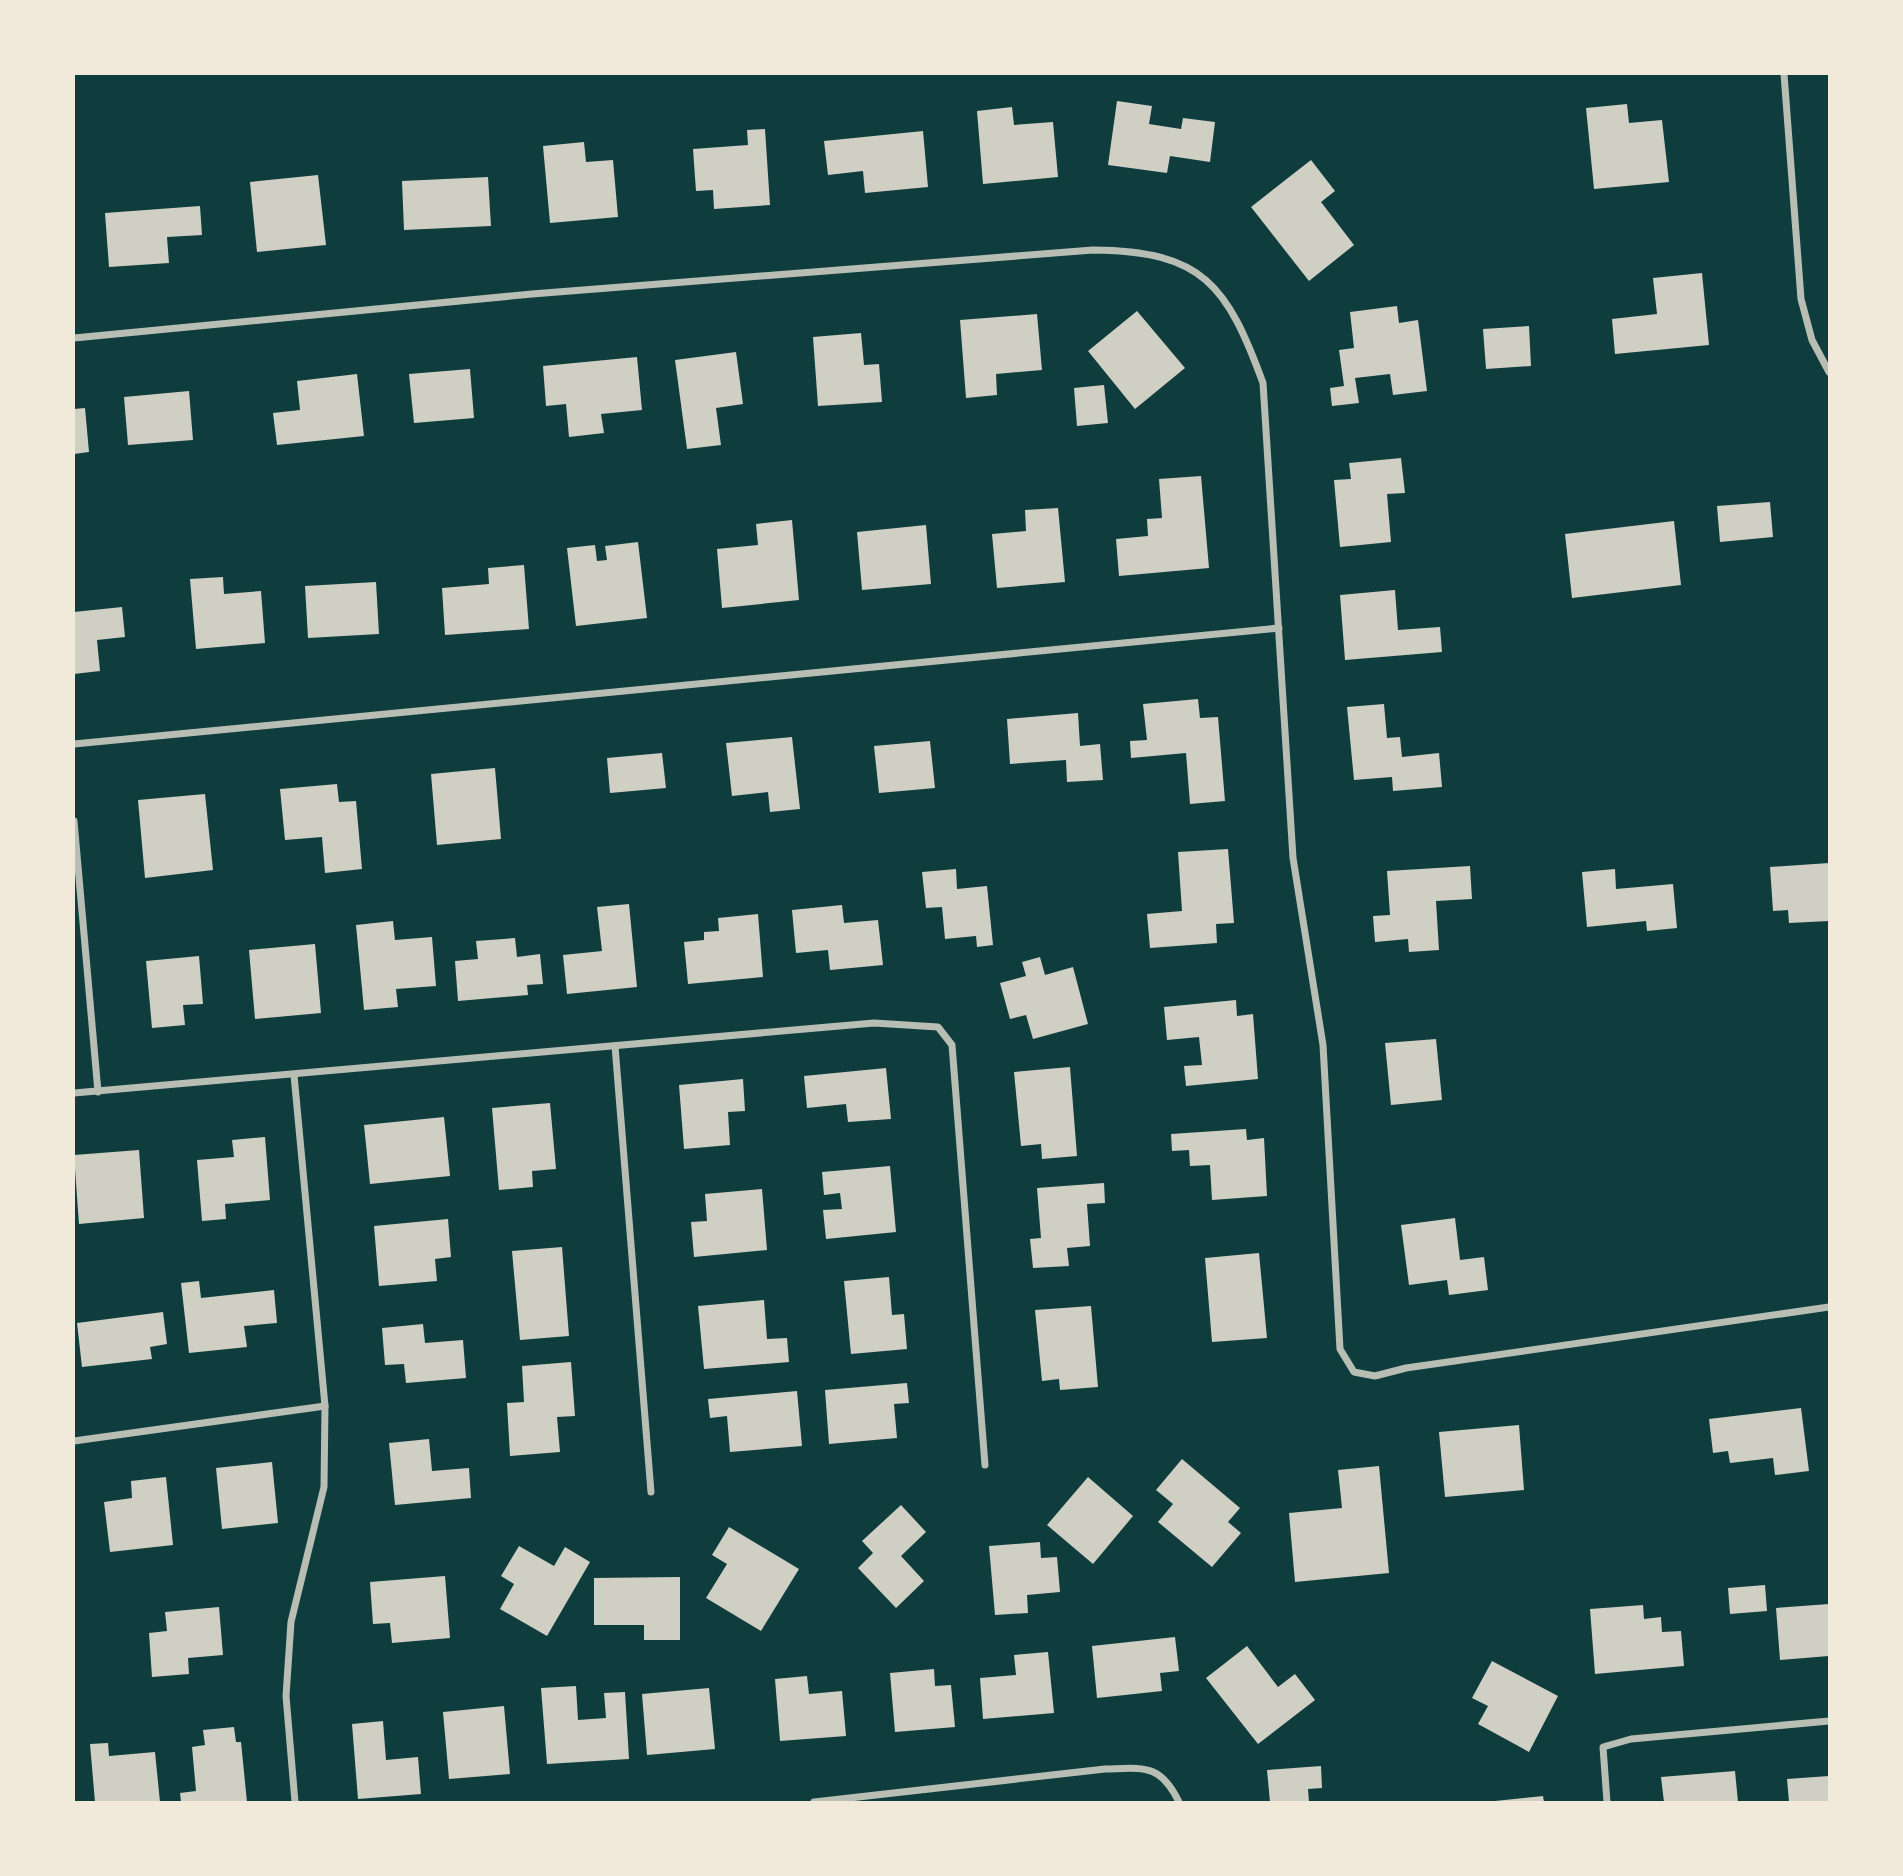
<svg xmlns="http://www.w3.org/2000/svg" width="1903" height="1876" viewBox="0 0 1903 1876" font-family="'Fira Sans',sans-serif">
<rect width="100%" height="100%" fill="#0f3d3e"/>
<g fill="#cfcfc3">
<path d="M1117 101 1152 106 1149 124 1181 129 1183 118 1215 122 1210 162 1170 156 1167 173 1108 165Z"/>
<path d="M1627 104 1629 123 1662 120 1669 182 1594 189 1586 108Z"/>
<path d="M1012 107 1014 125 1053 122 1058 177 983 184 977 111Z"/>
<path d="M765 129 770 205 714 209 713 190 696 191 693 149 748 145 747 130Z"/>
<path d="M923 131 928 187 865 193 863 171 828 175 824 141Z"/>
<path d="M584 142 586 162 613 160 618 217 550 223 543 146Z"/>
<path d="M1311 160 1335 191 1321 202 1354 245 1309 281 1251 207Z"/>
<path d="M318 175 326 245 257 252 250 182Z"/>
<path d="M488 177 491 226 404 230 402 181Z"/>
<path d="M200 206 202 235 167 237 169 263 109 267 105 213Z"/>
<path d="M1702 273 1709 345 1615 354 1612 319 1657 314 1653 278Z"/>
<path d="M1397 306 1399 323 1418 320 1427 391 1393 395 1390 374 1355 378 1359 403 1332 406 1330 388 1344 386 1339 350 1354 348 1350 312Z"/>
<path d="M1137 311 1185 368 1135 409 1088 351Z"/>
<path d="M1037 314 1042 370 996 374 997 395 966 398 960 320Z"/>
<path d="M1529 326 1531 366 1486 369 1483 329Z"/>
<path d="M861 333 864 365 879 364 882 402 818 406 813 337Z"/>
<path d="M736 352 743 404 716 408 721 445 687 449 675 360Z"/>
<path d="M637 357 642 410 601 414 604 433 569 437 566 404 546 406 543 366Z"/>
<path d="M470 369 474 418 414 423 409 374Z"/>
<path d="M357 374 364 436 277 445 273 413 300 410 297 381Z"/>
<path d="M1104 385 1108 423 1077 426 1074 388Z"/>
<path d="M189 391 193 440 128 445 124 397Z"/>
<path d="M85 408 89 452 74 454V409Z"/>
<path d="M1401 458 1405 493 1387 494 1391 542 1340 547 1334 480 1351 479 1349 463Z"/>
<path d="M1201 476 1209 568 1119 576 1116 539 1148 536 1147 519 1162 518 1159 479Z"/>
<path d="M1770 502 1773 537 1720 542 1717 506Z"/>
<path d="M1058 508 1065 582 997 588 992 534 1026 531 1025 510Z"/>
<path d="M792 520 799 600 722 608 717 549 758 545 756 524Z"/>
<path d="M1674 521 1681 585 1572 598 1565 534Z"/>
<path d="M926 525 931 584 862 590 857 532Z"/>
<path d="M638 542 647 618 576 626 567 548 595 545 597 561 607 560 605 546Z"/>
<path d="M524 565 529 629 445 635 442 588 489 584 488 568Z"/>
<path d="M223 577 224 594 261 591 265 643 196 649 190 579Z"/>
<path d="M376 582 379 634 308 638 305 586Z"/>
<path d="M1395 590 1398 630 1440 627 1442 652 1345 660 1340 595Z"/>
<path d="M122 607 125 637 97 640 100 671 74 674V612Z"/>
<path d="M1198 699 1200 718 1218 717 1225 801 1190 804 1186 753 1131 758 1130 741 1147 740 1143 704Z"/>
<path d="M1384 704 1387 738 1400 737 1402 757 1439 753 1442 787 1393 791 1392 777 1354 780 1347 707Z"/>
<path d="M1078 713 1080 746 1100 744 1103 780 1067 782 1066 760 1010 764 1007 719Z"/>
<path d="M792 737 800 809 770 812 768 792 732 796 726 743Z"/>
<path d="M930 741 935 788 879 793 874 746Z"/>
<path d="M662 753 666 788 610 793 607 758Z"/>
<path d="M495 768 501 839 437 845 431 774Z"/>
<path d="M337 784 339 802 356 801 362 869 325 873 322 837 285 840 280 789Z"/>
<path d="M205 794 213 870 145 878 138 800Z"/>
<path d="M1228 849 1234 923 1216 924 1217 943 1150 948 1147 914 1182 911 1178 852Z"/>
<path d="M1829 863V921L1789 923 1788 910 1773 911 1770 867Z"/>
<path d="M1470 866 1472 899 1436 901 1439 950 1409 952 1408 939 1375 942 1373 916 1390 915 1387 871Z"/>
<path d="M956 869 957 889 987 886 993 945 977 947 976 936 945 939 942 907 926 908 922 872Z"/>
<path d="M1615 869 1616 889 1673 884 1677 928 1647 931 1646 921 1587 927 1582 872Z"/>
<path d="M629 904 637 987 567 994 563 955 602 951 597 907Z"/>
<path d="M842 905 844 923 878 920 883 965 830 970 828 950 796 953 792 910Z"/>
<path d="M758 914 763 977 688 984 684 942 704 940V932L719 931 718 918Z"/>
<path d="M393 921 395 940 432 937 436 986 396 989 398 1007 364 1010 356 925Z"/>
<path d="M515 938 517 957 540 954 543 984 527 985 528 995 458 1001 455 961 478 959 476 941Z"/>
<path d="M315 944 321 1013 255 1019 249 950Z"/>
<path d="M199 956 203 1004 183 1005 185 1025 152 1028 146 961Z"/>
<path d="M1040 957 1045 975 1073 967 1088 1024 1033 1039 1026 1015 1010 1019 1000 983 1026 976 1022 962Z"/>
<path d="M1236 1000 1237 1016 1253 1014 1258 1079 1186 1086 1184 1066 1202 1065 1199 1037 1167 1040 1164 1007Z"/>
<path d="M1436 1039 1442 1100 1391 1105 1385 1043Z"/>
<path d="M1070 1067 1077 1156 1042 1159 1041 1144 1021 1146 1014 1072Z"/>
<path d="M886 1068 891 1119 848 1122 846 1104 807 1108 804 1076Z"/>
<path d="M743 1079 745 1111 728 1112 730 1145 684 1149 679 1085Z"/>
<path d="M550 1103 556 1169 532 1171 533 1187 499 1190 492 1108Z"/>
<path d="M444 1117 450 1176 370 1184 364 1125Z"/>
<path d="M1246 1129 1247 1140 1264 1138 1267 1196 1212 1200 1210 1165 1190 1166 1189 1150 1172 1151 1171 1134Z"/>
<path d="M265 1137 270 1200 225 1204 226 1219 202 1221 197 1160 234 1157 232 1140Z"/>
<path d="M139 1150 144 1218 79 1224 74 1155Z"/>
<path d="M890 1166 896 1232 826 1239 823 1210 842 1209 840 1193 824 1195 822 1172Z"/>
<path d="M1104 1183 1105 1203 1087 1204 1090 1246 1067 1248 1069 1266 1033 1268 1030 1239 1041 1238 1037 1188Z"/>
<path d="M762 1189 767 1250 694 1257 691 1222 707 1221 705 1194Z"/>
<path d="M1455 1218 1460 1260 1484 1257 1488 1290 1449 1295 1447 1280 1409 1285 1401 1225Z"/>
<path d="M448 1219 451 1257 435 1259 437 1281 379 1286 374 1226Z"/>
<path d="M562 1247 569 1336 520 1340 512 1251Z"/>
<path d="M1259 1253 1267 1338 1212 1342 1205 1258Z"/>
<path d="M889 1277 892 1315 904 1314 907 1349 851 1354 844 1281Z"/>
<path d="M199 1281 201 1298 274 1290 277 1323 244 1326 247 1347 189 1353 181 1283Z"/>
<path d="M764 1300 767 1339 787 1338 789 1362 704 1369 698 1306Z"/>
<path d="M1091 1306 1098 1387 1060 1390 1059 1379 1042 1381 1035 1310Z"/>
<path d="M163 1312 167 1344 150 1347 152 1359 82 1367 77 1323Z"/>
<path d="M423 1324 425 1343 463 1340 466 1378 406 1383 404 1364 385 1365 382 1328Z"/>
<path d="M571 1362 575 1416 557 1417 560 1452 510 1456 507 1403 524 1402 522 1366Z"/>
<path d="M907 1383 909 1403 894 1404 897 1438 829 1444 825 1390Z"/>
<path d="M797 1391 802 1446 730 1452 727 1416 710 1418 708 1399Z"/>
<path d="M1801 1408 1809 1471 1775 1475 1773 1458 1730 1463 1728 1451 1713 1453 1709 1419Z"/>
<path d="M1519 1425 1524 1490 1445 1497 1439 1432Z"/>
<path d="M429 1439 432 1471 469 1468 471 1498 395 1505 389 1443Z"/>
<path d="M1182 1459 1240 1508 1228 1522 1241 1533 1212 1567 1158 1522 1173 1504 1156 1490Z"/>
<path d="M272 1462 278 1523 222 1529 216 1468Z"/>
<path d="M1379 1466 1389 1573 1295 1582 1289 1513 1342 1508 1338 1470Z"/>
<path d="M166 1477 173 1545 110 1552 104 1502 132 1498 131 1481Z"/>
<path d="M1088 1477 1133 1516 1093 1564 1047 1525Z"/>
<path d="M901 1505 926 1532 901 1556 924 1581 896 1608 858 1568 873 1553 862 1541Z"/>
<path d="M729 1527 799 1569 761 1631 706 1598 727 1564 712 1555Z"/>
<path d="M1040 1542 1041 1558 1057 1557 1060 1592 1027 1595 1028 1613 995 1615 989 1546Z"/>
<path d="M519 1546 554 1566 565 1547 590 1562 547 1636 500 1609 514 1584 501 1576Z"/>
<path d="M445 1576 450 1638 392 1643 390 1623 373 1624 370 1582Z"/>
<path d="M680 1577V1640H644V1625H594V1578Z"/>
<path d="M1765 1585 1767 1611 1730 1614 1728 1588Z"/>
<path d="M1829 1604V1656L1780 1660 1776 1608Z"/>
<path d="M1643 1605 1644 1619 1661 1617 1662 1632 1681 1631 1684 1666 1595 1674 1590 1609Z"/>
<path d="M219 1607 223 1655 188 1658 189 1674 152 1677 149 1633 167 1631 165 1612Z"/>
<path d="M1175 1637 1179 1671 1160 1673 1162 1691 1097 1698 1092 1646Z"/>
<path d="M1247 1646 1278 1687 1295 1674 1315 1700 1258 1744 1206 1678Z"/>
<path d="M1048 1652 1054 1713 983 1719 980 1678 1016 1675 1014 1655Z"/>
<path d="M1492 1661 1558 1696 1529 1752 1478 1724 1488 1706 1472 1698Z"/>
<path d="M934 1669 935 1686 951 1685 955 1727 895 1732 890 1673Z"/>
<path d="M807 1676 809 1694 842 1691 846 1736 780 1741 775 1679Z"/>
<path d="M576 1686 578 1720 606 1718 604 1693 625 1692 629 1759 547 1764 541 1688Z"/>
<path d="M709 1688 715 1749 647 1755 642 1694Z"/>
<path d="M504 1706 510 1774 449 1779 443 1712Z"/>
<path d="M383 1721 386 1760 418 1757 421 1794 358 1799 352 1724Z"/>
<path d="M234 1727 236 1742H241L247 1802H181L180 1793 196 1791 192 1747 205 1745 203 1730Z"/>
<path d="M108 1743 109 1756 155 1752 160 1802H95L90 1744Z"/>
<path d="M1321 1766 1322 1788 1308 1789 1309 1802H1270L1267 1770Z"/>
<path d="M1735 1771 1738 1802H1664L1661 1777Z"/>
<path d="M1829 1776V1802H1789L1787 1779Z"/>
<path d="M1543 1796 1544 1802H1496L1495 1801Z"/>
</g>
<g fill="none" stroke-linecap="round" stroke-linejoin="round">
<g stroke="#b8beb3" stroke-width="7">
<path d="M1784 74 1801 299 1812 340 1829 372"/>
<path d="M74 338 532 294 1093 250C1203 251 1227 285 1263 383L1293 858 1323 1045 1340 1349 1354 1372 1375 1376 1406 1368 1829 1307"/>
<path d="M74 744 1279 628"/>
<path d="M74 821 98 1092"/>
<path d="M615 1046 651 1492"/>
<path d="M294 1075 325 1406 324 1487 291 1622 286 1696 295 1802"/>
<path d="M74 1093 874 1023 938 1027 952 1045 985 1465"/>
<path d="M74 1441 325 1406"/>
<path d="M814 1802 1105 1769C1144 1768 1160 1763 1179 1802"/>
<path d="M1607 1802 1603 1747 1631 1739 1829 1721"/>
</g>
</g>
<rect width="1903" height="1876" fill="none" stroke="#f1e9da" stroke-width="150"/>
</svg>
